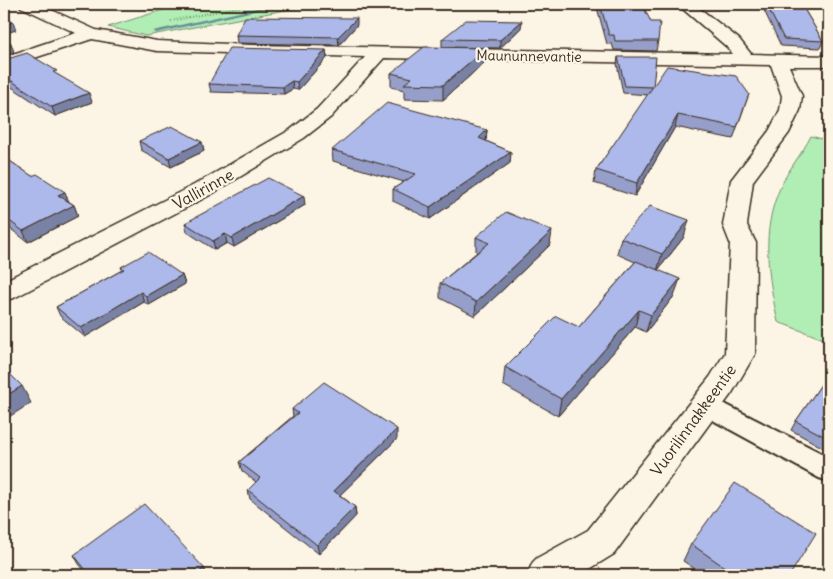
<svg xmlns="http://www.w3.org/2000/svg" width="833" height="579" viewBox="0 0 833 579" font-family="Delius,sans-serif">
<rect width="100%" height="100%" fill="#fcf5e5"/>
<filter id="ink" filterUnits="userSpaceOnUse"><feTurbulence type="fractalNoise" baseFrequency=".02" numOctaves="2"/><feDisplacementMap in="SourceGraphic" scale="10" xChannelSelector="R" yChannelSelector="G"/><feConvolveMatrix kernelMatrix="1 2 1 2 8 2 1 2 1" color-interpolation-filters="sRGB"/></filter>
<g filter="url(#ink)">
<g fill="#b0eeb5" stroke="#768c6a">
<path d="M182 4H318L146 36 108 27Z"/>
<path d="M811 136 829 141V341L778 322C768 277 760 230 781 186 789 168 802 154 811 136Z"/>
</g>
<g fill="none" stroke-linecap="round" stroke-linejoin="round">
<path fill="#698e98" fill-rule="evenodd" d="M275 4H285L156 33 153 31Z"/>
<defs>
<path id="lane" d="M707 395 829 457V481L819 478 698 412 694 405 698 398Z"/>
<path id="street" d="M18 4H38L96 30 157 41 251 45 733 54 727 47 677 4H694L739 39 751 54 829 56V66H789L802 96 800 110 789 133 753 181 747 225 756 243 755 354 732 393 614 554 580 575H527L533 562 537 558 588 530 710 377 725 353 730 243 723 225 731 180 769 131 780 110 782 96 771 65 384 58 331 117 304 138 210 195 14 298 4 301V281L194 185 290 130 317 109 365 57 157 51 92 39 4 68V57L76 33 21 7Z"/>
</defs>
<use href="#lane" stroke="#3b2a1e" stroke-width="4"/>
<use href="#street" stroke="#3b2a1e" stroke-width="3"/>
<path stroke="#3b2a1e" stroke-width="2" stroke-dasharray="0.5 2.5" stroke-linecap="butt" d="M171 21 253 4"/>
<use href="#lane" fill="#fcf5e5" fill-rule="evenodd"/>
<use href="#street" fill="#fcf5e5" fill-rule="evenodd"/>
</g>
<g fill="#959fc9" stroke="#3b2a1e">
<path d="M596 4H642L658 41 656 51 614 50 612 44H607Z"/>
<path d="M761 4H801L823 41 820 48 781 46Z"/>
<path d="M357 25 339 45 237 43 236 35Z"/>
<path d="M521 28 500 48 442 47V39Z"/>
<path d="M326 50 327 58 298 90 293 89 284 94 211 92 209 84Z"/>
<path d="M618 57 653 88 749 94 733 139 675 127 635 196 594 183 596 170 648 95 623 93 617 64Z"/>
<path d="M4 60 58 75 92 102 55 116 4 82Z"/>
<path d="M485 62 443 100 404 99V90L391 87V73Z"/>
<path d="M487 130 486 141 511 152 510 163 430 219 393 201V189L404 182 333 161 332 150Z"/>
<path d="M139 141 202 142 204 151 171 167 141 150Z"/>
<path d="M4 157 74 205 78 216 28 242 4 224Z"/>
<path d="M305 205 234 247 227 243 215 250 187 232 185 223Z"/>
<path d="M476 237 550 245 475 316 440 298V283L477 252 476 251Z"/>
<path d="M684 237 658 270 674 296 646 332 635 327 558 416 503 385 505 367 579 327 635 262 617 254 621 238Z"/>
<path d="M121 267 182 275 185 284 149 305 144 302 85 337 60 316 56 307 122 270Z"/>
<path d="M829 373V451L791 430 796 421Z"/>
<path d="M292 409 397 439 340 495 355 507 356 516 319 554 250 499 248 490 256 482 242 471 239 462 293 416Z"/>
<path d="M691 544 790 575H704L683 561Z"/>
<path d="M74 555 204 568 207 575H88L79 564Z"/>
</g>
<g fill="#7982a4" stroke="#3b2a1e">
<path d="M357 18V25L339 45 338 37Z"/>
<path d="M522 21 521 28 500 48V40Z"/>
<path d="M13 22 16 30 4 34V25Z"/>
<path d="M11 43 14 52 4 55V46Z"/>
<path d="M486 48 485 62 443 100V85Z"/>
<path d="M326 50 327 58 298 90 297 82Z"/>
<path d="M292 81 293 89 284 94 283 87Z"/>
<path d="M89 93 92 102 55 116 52 107Z"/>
<path d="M678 115 675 127 635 196 637 183Z"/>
<path d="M487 130 486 141 478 149 479 138Z"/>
<path d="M202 142 204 151 171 167 169 158Z"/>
<path d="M511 152 510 163 430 219V207Z"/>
<path d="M65 192 69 202 58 195Z"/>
<path d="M304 196 305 205 234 247 232 238Z"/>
<path d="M74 205 78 216 28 242 23 231Z"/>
<path d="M689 220 684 237 657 271 662 254Z"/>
<path d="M552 231 550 245 475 316 476 302Z"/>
<path d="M225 234 227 243 215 250 213 241Z"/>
<path d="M182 275 185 284 149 305 146 296Z"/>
<path d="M680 279 674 296 646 332 651 315Z"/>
<path d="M141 292 144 302 85 337 81 328Z"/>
<path d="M639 310 635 327 558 416 561 399Z"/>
<path d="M22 386 31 403 4 420V397Z"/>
<path d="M397 429V439L335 500 334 491Z"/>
<path d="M355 507 356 516 319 554 317 545Z"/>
<path d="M204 568 207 575H196Z"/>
</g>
<g fill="#adb9ea" stroke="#3b2a1e">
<path d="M600 4H642L651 22H660L658 41H615L614 35H609Z"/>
<path d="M766 4H801L823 41 784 39Z"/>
<path d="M4 17 13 22 4 25Z"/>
<path d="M245 17 357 18 338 37 236 35Z"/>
<path d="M466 20 522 21 500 40 442 39Z"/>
<path d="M4 39 11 43 4 46Z"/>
<path d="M424 47 486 48 443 85 404 84 412 78 391 73Z"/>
<path d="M229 48 326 50 297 82 292 81 283 87 209 84Z"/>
<path d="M27 53 57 71 53 72 89 93 52 107 4 76V60Z"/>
<path d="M618 57H656L653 87 625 86Z"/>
<path d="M667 66 736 76 749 94 737 127 678 115 637 183 596 170Z"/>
<path d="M387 103 487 130 479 138 511 152 430 207 393 189 416 174 332 150Z"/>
<path d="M172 126 202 142 169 158 139 141Z"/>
<path d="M4 157 32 176 37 174 65 192 58 195 74 205 23 231 4 217Z"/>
<path d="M268 178 304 196 232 238 225 234 213 241 185 223Z"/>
<path d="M650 206 689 220 662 254 621 238Z"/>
<path d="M506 212 552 231 476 302 440 283 489 243 476 237Z"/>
<path d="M148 252 182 275 146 296 141 292 81 328 56 307 124 269 121 267Z"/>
<path d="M636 261 680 279 651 315 639 310 561 399 505 367 556 316 579 327Z"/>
<path d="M4 368 22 386 4 397Z"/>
<path d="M829 373V439L796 421Z"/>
<path d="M324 382 397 429 334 491 355 507 317 545 248 490 260 478 239 462 298 413 292 409Z"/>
<path d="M735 483 816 533 790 575H736L691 544Z"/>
<path d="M144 504 204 568 196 575H90L74 555Z"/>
</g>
</g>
<g text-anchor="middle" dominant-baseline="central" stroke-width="4.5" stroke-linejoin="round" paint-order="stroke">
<g font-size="14" fill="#3b2a1e" stroke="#fcf5e5">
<text transform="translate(529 56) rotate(1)">Maununnevantie</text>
</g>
<g font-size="16" fill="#3b2a1e" stroke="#fcf5e5">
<text transform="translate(203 189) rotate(-29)">Vallirinne</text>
<text transform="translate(693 420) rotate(-54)">Vuorilinnakkeentie</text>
</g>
</g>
<rect width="833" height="579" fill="none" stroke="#fcf5e5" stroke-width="20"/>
<rect x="10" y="10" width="813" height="559" fill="none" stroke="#3b2a1e" stroke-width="2" filter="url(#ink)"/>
</svg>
